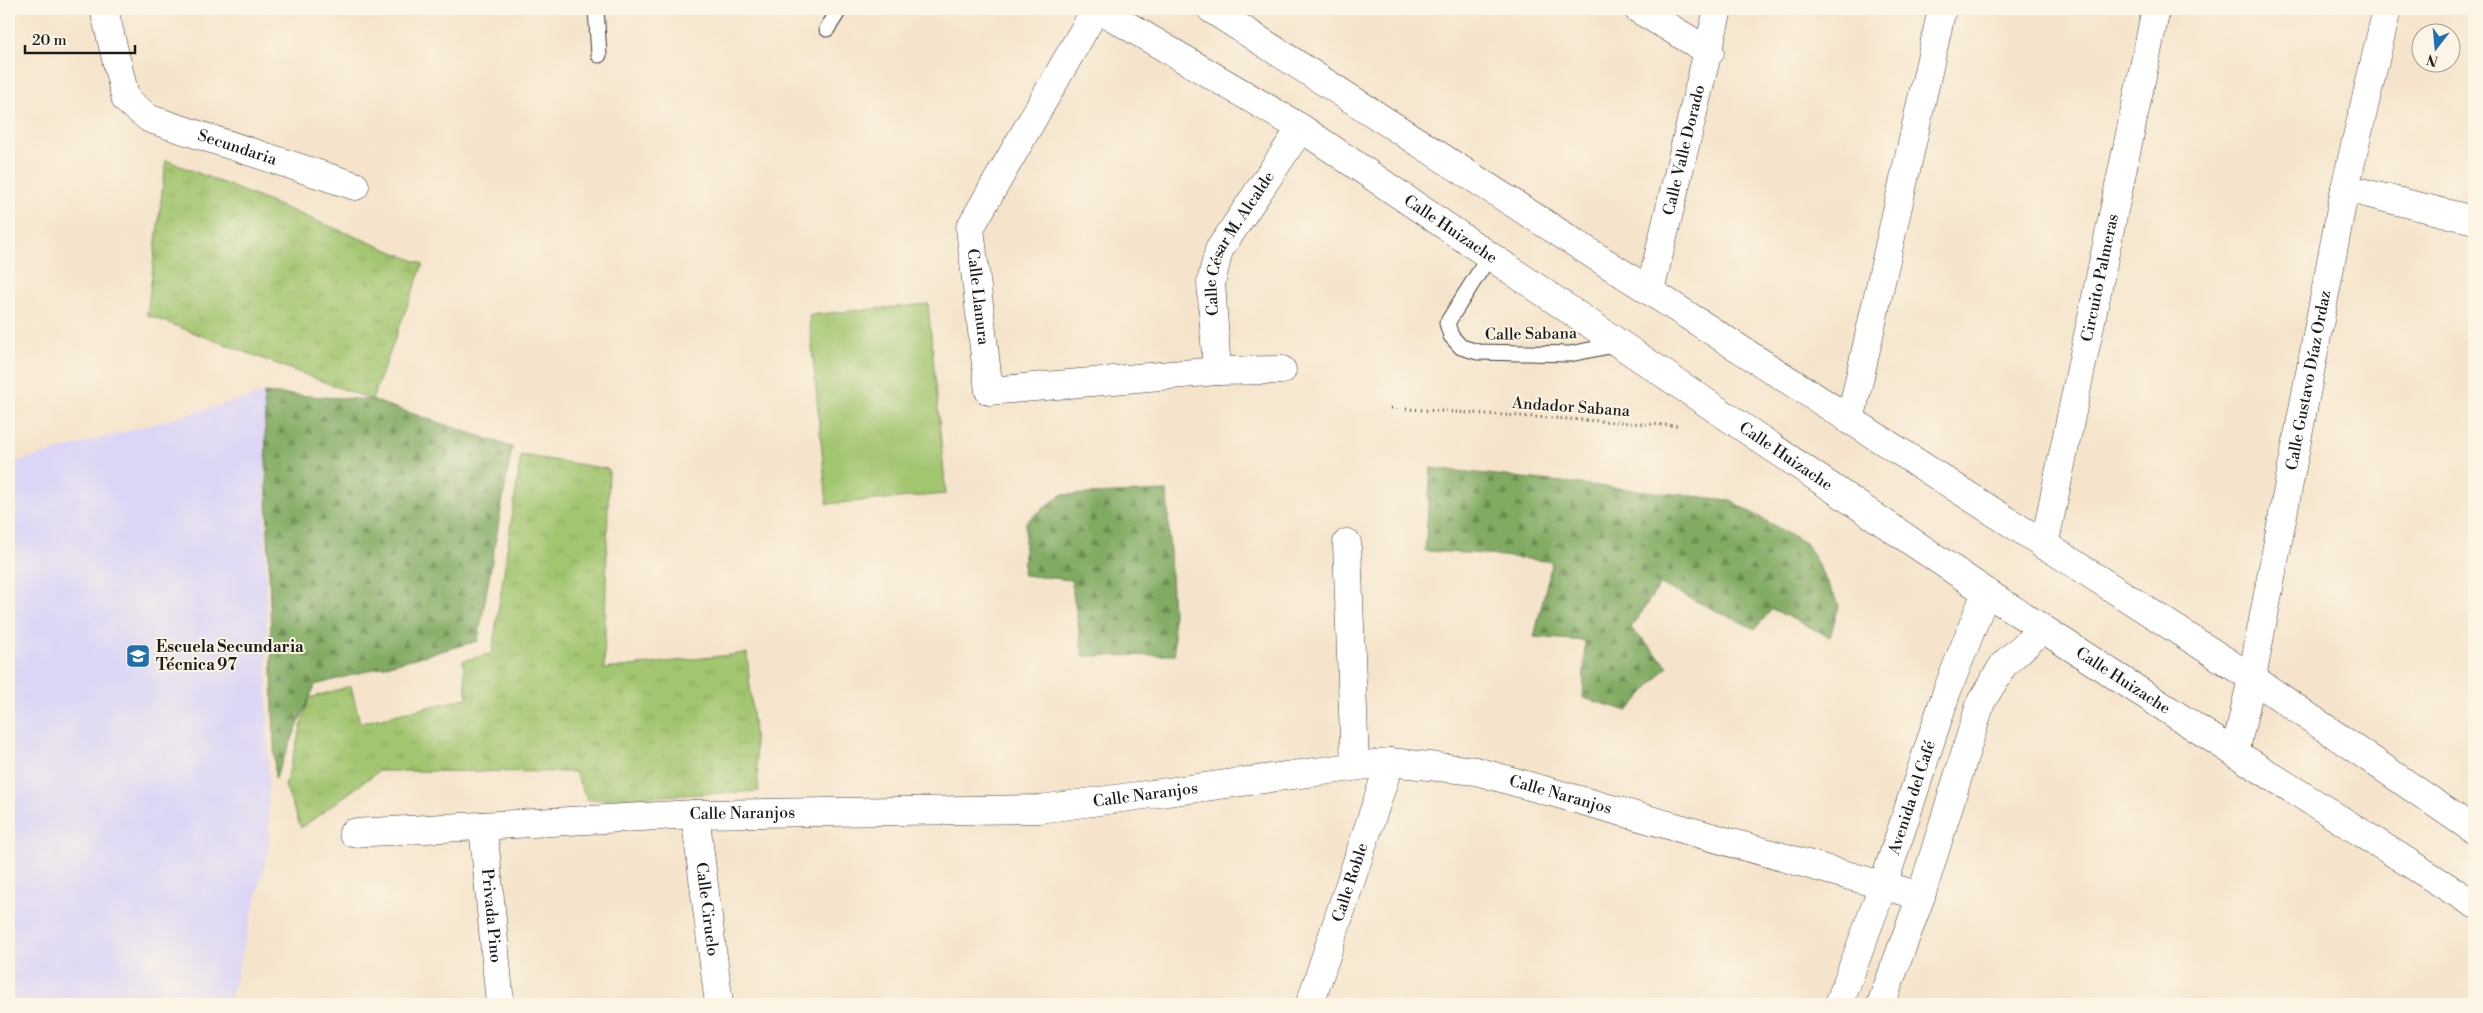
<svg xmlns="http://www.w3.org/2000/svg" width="2483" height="1013" viewBox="0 0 2483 1013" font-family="'Libre Bodoni',serif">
<defs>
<pattern id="grass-tufts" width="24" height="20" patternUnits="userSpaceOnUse" patternTransform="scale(1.25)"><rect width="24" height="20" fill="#a2c56f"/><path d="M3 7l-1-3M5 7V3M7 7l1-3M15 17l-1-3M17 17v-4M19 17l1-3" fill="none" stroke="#8ba960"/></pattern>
<pattern id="forest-firs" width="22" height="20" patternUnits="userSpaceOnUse" patternTransform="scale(1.25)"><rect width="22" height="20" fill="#81aa62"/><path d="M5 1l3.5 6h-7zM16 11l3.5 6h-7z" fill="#698a50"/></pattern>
</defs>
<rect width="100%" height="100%" fill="#fcf5e5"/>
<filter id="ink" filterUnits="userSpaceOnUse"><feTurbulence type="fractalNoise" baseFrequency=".02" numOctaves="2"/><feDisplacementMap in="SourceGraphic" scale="10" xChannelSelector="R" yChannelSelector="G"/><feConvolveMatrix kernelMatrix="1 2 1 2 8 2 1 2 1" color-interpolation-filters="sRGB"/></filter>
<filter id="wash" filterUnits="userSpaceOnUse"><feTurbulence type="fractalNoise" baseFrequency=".0096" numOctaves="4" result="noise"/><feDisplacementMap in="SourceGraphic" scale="20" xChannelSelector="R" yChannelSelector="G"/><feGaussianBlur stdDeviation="1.12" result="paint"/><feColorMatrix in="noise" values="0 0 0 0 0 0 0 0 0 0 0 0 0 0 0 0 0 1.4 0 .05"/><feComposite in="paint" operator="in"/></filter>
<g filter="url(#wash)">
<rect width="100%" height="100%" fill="#f5e4cb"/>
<path fill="#dcd6f6" d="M264 393 269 848 229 1004H9V464Z"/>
<g fill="url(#grass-tufts)" stroke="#5f7046">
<path d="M166 160 423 264 372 400 147 315Z"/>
<path d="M521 455 609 469 604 669 747 653 759 791 587 800 575 772 379 771 301 828 285 786 309 698 351 686 360 723 467 698 463 661 492 653Z"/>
</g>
<g fill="url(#forest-firs)" stroke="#4e633f">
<path d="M264 393 372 400 512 447 478 641 315 685 275 779Z"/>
<path d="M1431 468 1729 500 1807 544 1839 605 1830 637 1772 609 1755 629 1660 584 1631 628 1668 666 1628 711 1583 698 1585 641 1534 637 1552 562 1485 554 1425 551Z"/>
<path d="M1167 491 1175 655 1083 656 1071 580 1023 575 1026 522 1061 495Z"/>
</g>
<path fill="#a2c56f" stroke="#5f7046" d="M928 304 946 494 827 504 809 315Z"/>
</g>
<g filter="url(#ink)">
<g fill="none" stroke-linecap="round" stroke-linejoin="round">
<defs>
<g id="lane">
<path d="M596 9 599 55"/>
<path d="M827 29 840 9"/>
<path d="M1490 255 1447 323 1451 336 1461 347 1478 352 1570 354 1619 344"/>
</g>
<g id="street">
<path id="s1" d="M104 9 126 100 150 119 355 186"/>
<path id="s2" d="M1096 9 970 228 989 391 1217 371 1282 370"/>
<path id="s3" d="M1099 9 1301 128 1986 592 2235 753 2474 904"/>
<path d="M1638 9 1710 52"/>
<path d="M2345 188 2474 220"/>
<path id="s4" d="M1650 291 1718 9"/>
<path id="s5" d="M1217 371 1211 282 1219 250 1301 128"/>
<path d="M1850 421 1942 9"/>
<path d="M1347 543 1355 766"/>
<path id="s6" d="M2044 546 2156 9"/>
<path id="s7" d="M2235 753 2252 678 2345 188 2387 9"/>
<path id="s8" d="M695 814 719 1004"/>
<path id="s9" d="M483 826 500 1004"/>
<path id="s10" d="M353 833 695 814 1040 809 1390 762 1476 771 1921 896"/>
<path id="s11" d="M1310 1004 1390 762"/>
<path id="s12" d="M1839 1004 1883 886 1947 691 1986 592"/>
<path d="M1881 1004 1921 896 1981 702 2004 664 2043 629"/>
</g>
<path id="secondary" d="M1211 9 2252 678 2474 830"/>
</defs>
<use href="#lane" stroke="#3d3a36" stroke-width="17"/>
<use href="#street" stroke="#3d3a36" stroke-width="29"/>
<use href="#secondary" stroke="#3d3a36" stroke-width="29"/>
<path stroke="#3d3a36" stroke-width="3" stroke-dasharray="1 4" stroke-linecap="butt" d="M1391 408 1680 426"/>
<use href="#lane" stroke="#fff" stroke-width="15"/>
<use href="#street" stroke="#fff" stroke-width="28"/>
<use href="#secondary" stroke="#fff" stroke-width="28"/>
</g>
</g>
<defs>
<symbol id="school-square" viewBox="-11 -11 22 22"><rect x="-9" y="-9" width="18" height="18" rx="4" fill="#1f6fb2" stroke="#fcf5e5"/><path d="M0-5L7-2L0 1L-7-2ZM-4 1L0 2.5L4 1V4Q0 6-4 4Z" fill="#fff"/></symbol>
</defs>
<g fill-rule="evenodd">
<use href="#school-square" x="124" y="642" width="28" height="28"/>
</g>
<g text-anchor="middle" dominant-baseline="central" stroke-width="4" stroke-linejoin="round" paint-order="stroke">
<g font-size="16" fill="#1c1c1c" stroke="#fcf5e5">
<text stroke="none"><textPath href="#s1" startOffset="216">Secundaria</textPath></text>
<text stroke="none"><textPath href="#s4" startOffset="145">Calle Valle Dorado</textPath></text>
<text stroke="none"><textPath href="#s3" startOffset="415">Calle Huizache</textPath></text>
<text stroke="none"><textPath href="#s5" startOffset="135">Calle César M. Alcalde</textPath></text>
<text stroke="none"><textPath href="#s6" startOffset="274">Circuito Palmeras</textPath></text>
<text stroke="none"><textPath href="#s2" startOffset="322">Calle Llanura</textPath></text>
<text transform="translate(1531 334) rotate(-1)">Calle Sabana</text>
<text stroke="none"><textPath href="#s7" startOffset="380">Calle Gustavo Díaz Ordaz</textPath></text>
<text transform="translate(1571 407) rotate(4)">Andador Sabana</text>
<text stroke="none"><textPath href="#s3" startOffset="820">Calle Huizache</textPath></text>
<text stroke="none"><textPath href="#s3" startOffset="1225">Calle Huizache</textPath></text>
<text stroke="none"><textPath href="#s10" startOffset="794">Calle Naranjos</textPath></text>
<text stroke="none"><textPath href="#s10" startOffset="1215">Calle Naranjos</textPath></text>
<text stroke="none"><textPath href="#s12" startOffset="219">Avenida del Café</textPath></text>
<text stroke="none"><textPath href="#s10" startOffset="390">Calle Naranjos</textPath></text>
<text stroke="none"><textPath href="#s11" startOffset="128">Calle Roble</textPath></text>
<text stroke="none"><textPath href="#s8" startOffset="96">Calle Ciruelo</textPath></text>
<text stroke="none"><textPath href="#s9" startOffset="90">Privada Pino</textPath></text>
</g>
<g font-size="16" font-weight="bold" fill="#1c1c1c" stroke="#fcf5e5" text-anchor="start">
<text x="156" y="647">Escuela Secundaria<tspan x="156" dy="18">Técnica 97</tspan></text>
</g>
</g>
<rect width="2483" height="1013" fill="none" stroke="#fcf5e5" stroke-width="30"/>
<g transform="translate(2436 48) rotate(196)"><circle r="24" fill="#fcf5e5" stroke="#a29e95"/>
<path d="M0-4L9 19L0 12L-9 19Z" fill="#1f6fb2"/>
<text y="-8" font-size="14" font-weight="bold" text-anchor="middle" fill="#1c1c1c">N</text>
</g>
<path d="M25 45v8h110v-8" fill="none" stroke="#1c1c1c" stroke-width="2.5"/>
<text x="32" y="45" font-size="15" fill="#1c1c1c" stroke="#fcf5e5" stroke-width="4" paint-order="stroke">20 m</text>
</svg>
